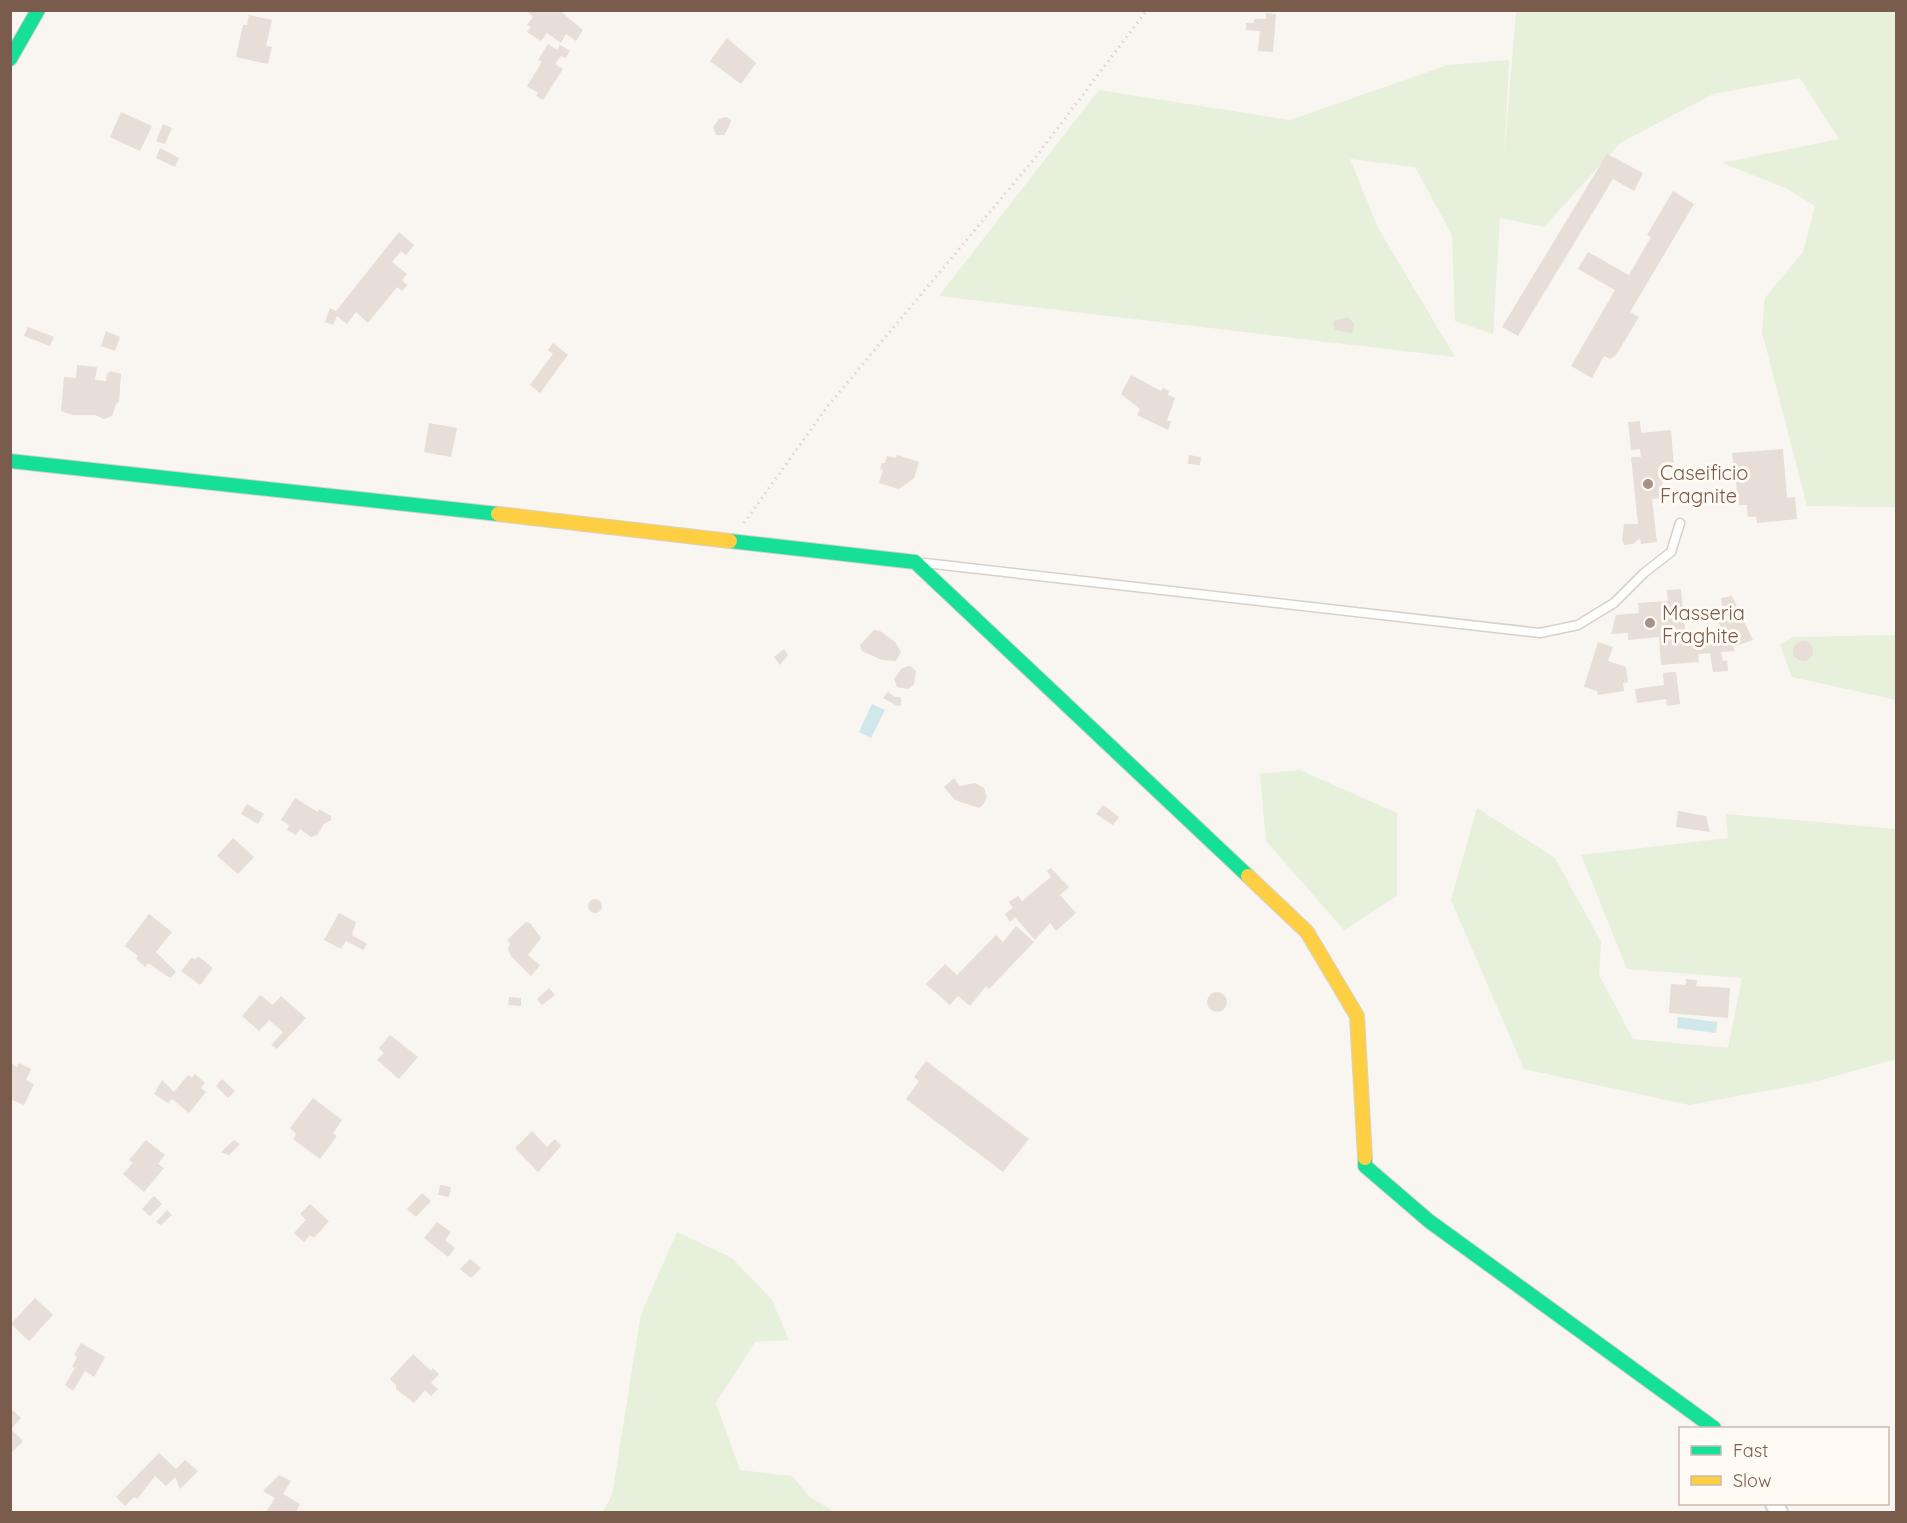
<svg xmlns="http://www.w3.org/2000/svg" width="1907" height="1523" viewBox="0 0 1907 1523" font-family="Quicksand,sans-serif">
<rect width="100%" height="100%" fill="#f9f5f0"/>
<g fill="#e7f0db">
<path d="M1516 11H1896V507L1807 506 1762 332 1765 298 1803 252 1815 206 1786 188 1722 163 1839 139 1800 78 1713 94 1620 143 1544 227 1500 218 1493 334 1455 321 1452 235 1415 167 1350 159 1378 228 1455 357 939 296 1099 90 1290 120 1448 65 1509 60 1504 158Z"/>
<path d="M1896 635V700L1792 677 1780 645 1793 637Z"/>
<path d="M1300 770 1397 813V896L1344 930 1266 841 1260 774Z"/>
<path d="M1477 808 1555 858 1601 942 1599 975 1633 1039 1728 1048 1742 978 1627 969 1581 855 1728 838 1726 814 1896 829V1059L1814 1082 1689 1105 1524 1069 1451 900Z"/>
<path d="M677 1232 732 1258 772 1300 789 1340 755 1342 716 1403 740 1470 792 1476 810 1497 835 1512H603L612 1495 641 1314Z"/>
</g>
<g fill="#d0e8ea">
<path d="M872 704 885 710 871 738 859 732Z"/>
<path d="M1678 1017 1717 1022 1716 1033 1677 1028Z"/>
</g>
<g fill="#e6ded7">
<path d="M526 10H559L583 30 576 41 566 34 561 43 547 33 541 41 527 32 531 27 527 25 533 17Z"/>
<path d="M1266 13 1276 14 1273 52 1258 51 1260 31 1246 30V23H1254V19H1266Z"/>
<path d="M249 15 272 20 266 46 272 47 268 64 236 57 243 25H247Z"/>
<path d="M727 38 756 63 741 84 710 61Z"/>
<path d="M548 44 557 50 560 45 570 51 565 58 561 56 555 64 563 69 543 100 536 96 538 93 527 86 542 62 538 60Z"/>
<path d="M121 112 152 126 140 151 110 137Z"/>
<path d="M726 117 731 120 728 129 724 135H716L713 127 719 119Z"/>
<path d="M163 124 172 128 165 144 156 141Z"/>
<path d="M160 148 179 158 175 167 156 158Z"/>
<path d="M1607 154 1643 173 1634 191 1613 179 1518 336 1502 327Z"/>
<path d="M1673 191 1694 204 1630 312 1639 317 1616 355 1610 359 1604 356 1592 378 1571 366 1615 290 1578 269 1588 252 1629 275 1651 237 1647 235Z"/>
<path d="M399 232 414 245 406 255 401 251 392 262 407 274 402 280 407 285 402 291 397 287 368 323 356 312 347 324 337 316 333 325 325 322 330 308 336 311Z"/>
<path d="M1347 317 1354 323 1352 333 1335 330 1333 321Z"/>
<path d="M28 327 54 337 50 346 24 336Z"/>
<path d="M106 331 120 337 115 351 101 346Z"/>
<path d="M553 343 568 355 540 393 530 385 553 354 548 350Z"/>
<path d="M77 365 97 367 95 380 106 381 107 374 111 371 121 374 119 402 116 404 112 416 104 419 95 415H73L61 411 64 377 76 378Z"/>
<path d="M1131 375 1161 391 1163 388 1169 391 1168 395 1175 398 1167 420 1171 422 1168 430 1137 415 1140 409 1121 394Z"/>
<path d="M1640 421 1641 433 1671 430 1674 469 1661 470 1664 498 1652 499 1657 542 1641 544 1640 538 1633 544 1624 545 1622 540 1624 524H1638L1631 457H1641L1640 449 1631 450 1628 422Z"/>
<path d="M429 423 457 428 451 457 424 452Z"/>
<path d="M1783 449 1787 498 1795 497 1797 519 1757 523 1756 517H1748L1747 505H1739L1732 453Z"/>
<path d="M897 455 919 462 914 478 899 489 879 483 883 470 880 469 882 463H885L887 456 896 458Z"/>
<path d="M1189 455 1201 457 1200 465 1188 464Z"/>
<path d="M1681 589 1686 639 1724 636 1715 613 1723 612 1721 598 1732 596 1753 640 1733 647 1735 651 1721 652 1723 661 1727 660 1728 671 1713 672 1710 653 1698 654 1699 662 1661 665 1659 637 1628 640V633L1611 634 1616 615 1639 613 1638 603 1668 601 1667 590Z"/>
<path d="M874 630 880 631 895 642 901 652 896 661 882 660 862 651 860 645Z"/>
<circle cx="1803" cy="651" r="10"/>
<path d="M1598 642 1613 647 1608 661 1626 667 1628 682 1623 683 1624 691 1598 695 1597 691 1584 687Z"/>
<path d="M784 649 788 655 780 665 774 657Z"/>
<path d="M910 666 916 671 914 684 908 689 897 687 894 679 902 668Z"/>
<path d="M1676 672 1680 704 1667 706 1666 699 1637 703 1635 689 1664 685 1663 673Z"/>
<path d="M888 692 895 697H901V705L897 706 883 698Z"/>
<path d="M954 778 960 786 975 783 984 788 987 797 983 805 979 808 955 800 944 787Z"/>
<path d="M295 798 318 812 319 809 331 816V820L324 824 317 835 311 837 300 829 296 835 287 830 289 825 281 820Z"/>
<path d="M247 804 264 814 258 824 241 814Z"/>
<path d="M1103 805 1119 817 1113 825 1096 814Z"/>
<path d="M1678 811 1706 816 1710 832 1676 827Z"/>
<path d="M233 838 254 857 238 874 217 856Z"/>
<path d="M1051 868 1069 887 1060 895 1076 913 1056 931 1050 923 1035 940 1015 917 1010 922 1005 914 1013 908 1009 902 1018 896 1022 901 1051 877 1047 871Z"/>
<circle cx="595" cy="906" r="7"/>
<path d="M339 913 356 922 352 935 367 944 363 950 346 941 341 949 324 940Z"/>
<path d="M149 914 172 932 156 952 176 972 170 978 148 963 145 967 136 959 138 956 125 946Z"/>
<path d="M526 922 530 923 541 938 528 955 540 965 531 976 511 956 508 949 510 943 507 940Z"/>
<path d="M1016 926 1034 942 989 989 986 986 970 1006 958 996 950 1005 926 984 945 964 957 975 996 935 1003 942Z"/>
<path d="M198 956 213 968 200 985 181 971 192 957 195 960Z"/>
<path d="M1686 979 1697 980 1696 986 1730 988 1728 1018 1669 1013 1671 984 1686 985Z"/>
<path d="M549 988 555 995 542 1005 537 999Z"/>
<circle cx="1217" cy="1002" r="10"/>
<path d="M260 995 273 1005 281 996 306 1018 277 1049 271 1045 283 1032 269 1020 259 1031 242 1016Z"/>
<path d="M509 997 521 998V1006L508 1005Z"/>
<path d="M390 1035 418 1057 399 1079 377 1060 384 1053 379 1048Z"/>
<path d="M926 1061 1029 1139 1003 1172 906 1099 919 1081 914 1077Z"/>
<path d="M10 1063 17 1067 19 1063 31 1069 26 1080 34 1084 24 1105 10 1099Z"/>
<path d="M195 1074 205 1083 201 1088 206 1092 189 1113 172 1099 168 1103 154 1094 162 1080 174 1092 188 1075 192 1078Z"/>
<path d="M222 1079 235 1091 228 1098 216 1086Z"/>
<path d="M313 1098 342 1120 333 1133 337 1136 320 1159 293 1139 296 1134 290 1128Z"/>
<path d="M532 1131 547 1147 555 1139 561 1146 538 1172 515 1148Z"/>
<path d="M146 1140 165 1155 158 1164 164 1168 144 1192 123 1174 133 1163 129 1160Z"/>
<path d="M234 1140 240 1144 229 1155 221 1152Z"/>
<path d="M440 1185 451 1187 449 1197 438 1195Z"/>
<path d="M422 1193 431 1201 416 1217 407 1209Z"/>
<path d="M154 1196 162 1204 150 1216 142 1209Z"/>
<path d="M310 1204 329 1221 314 1238 310 1235 304 1242 294 1233 306 1220 300 1214Z"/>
<path d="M167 1210 172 1215 161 1225 156 1222Z"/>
<path d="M437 1222 451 1232 445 1240 455 1248 448 1257 424 1238Z"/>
<path d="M470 1259 481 1268 471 1278 460 1269Z"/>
<path d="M35 1298 53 1315 29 1341 11 1324Z"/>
<path d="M81 1343 105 1357 94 1377 85 1371 73 1391 65 1385 75 1368 72 1367 77 1357 74 1355Z"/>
<path d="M413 1354 431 1371 433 1368 439 1374 431 1383 438 1389 431 1396 425 1390 414 1403 396 1389V1385L390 1379Z"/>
<path d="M10 1408 21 1418 11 1429 23 1441 10 1454Z"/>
<path d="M159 1453 176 1469 185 1460 198 1471 180 1489 175 1477 166 1486 155 1476 137 1499 134 1497 125 1506 116 1497Z"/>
<path d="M279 1475 291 1481 283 1494 300 1504 296 1512H266L275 1498 263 1491Z"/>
</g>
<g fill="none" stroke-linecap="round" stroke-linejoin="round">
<defs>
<path id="lane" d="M925 563 1540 633 1578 625 1614 603 1644 573 1671 552 1680 523"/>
<path id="street" d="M1774 1504 1779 1512"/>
<g id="fast">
<path d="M10 59 38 10"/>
<path d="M10 461 498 514"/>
<path d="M730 541 915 562 1248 876"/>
<path d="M1365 1158V1166L1429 1221 1714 1428"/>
</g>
<g id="slow">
<path d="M498 514 730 541"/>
<path d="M1248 876 1307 932 1357 1016 1365 1158"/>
</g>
</defs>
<use href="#lane" stroke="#d7d1cb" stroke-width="11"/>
<use href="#street" stroke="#d7d1cb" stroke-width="20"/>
<use href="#fast" stroke="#d9d2cb" stroke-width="16"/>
<use href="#slow" stroke="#d9d2cb" stroke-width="16"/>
<path stroke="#dcd5d0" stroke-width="3" stroke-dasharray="1.5 4.5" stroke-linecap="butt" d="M744 523 827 407 1035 158 1147 10"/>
<use href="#lane" stroke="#fefefd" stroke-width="8"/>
<use href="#street" stroke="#fefefd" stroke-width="16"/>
<use href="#fast" stroke="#16e098" stroke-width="14"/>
<use href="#slow" stroke="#ffcf43" stroke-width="14"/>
</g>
<g fill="#a69286" stroke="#fffaf3" stroke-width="2">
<circle cx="1648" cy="484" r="6"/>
<circle cx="1650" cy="623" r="6"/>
</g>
<g text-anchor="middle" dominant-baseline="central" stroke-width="6" stroke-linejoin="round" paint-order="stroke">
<g font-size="20" fill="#7a5c4d" stroke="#fffaf3" text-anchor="start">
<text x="1660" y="472">Caseificio<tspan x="1660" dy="23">Fragnite</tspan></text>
<text x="1662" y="612">Masseria<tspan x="1662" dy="23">Fraghite</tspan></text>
</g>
</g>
<rect width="1907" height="1523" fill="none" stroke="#7a5c4d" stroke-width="24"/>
<rect x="1679" y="1427" width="210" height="78" fill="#fffaf3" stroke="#cabbb1" stroke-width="1.5"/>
<rect x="1691" y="1446" width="30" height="9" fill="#16e098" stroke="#cabbb1" stroke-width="1.5"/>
<text x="1733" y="1457" font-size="18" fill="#7a5c4d">Fast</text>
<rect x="1691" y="1476" width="30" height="9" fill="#ffcf43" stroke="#cabbb1" stroke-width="1.5"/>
<text x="1733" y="1487" font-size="18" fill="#7a5c4d">Slow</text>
</svg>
